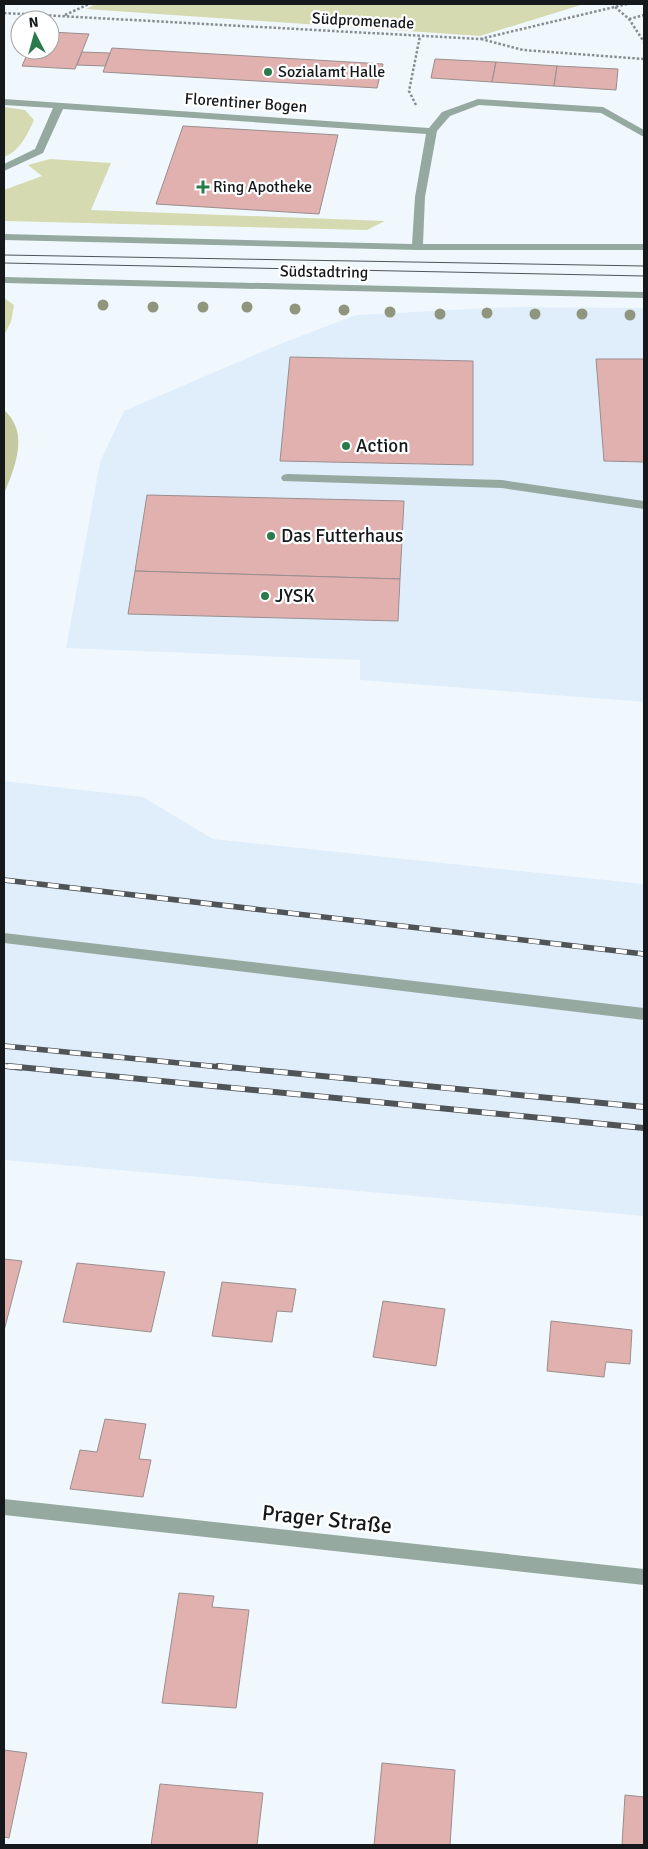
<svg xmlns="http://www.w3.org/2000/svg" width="648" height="1849" viewBox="0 0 648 1849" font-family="Signika,sans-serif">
<rect width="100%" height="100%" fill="#f1f8fd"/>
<g fill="#e0eefb">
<path d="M511 307 644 308V702L360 680V660L66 648 100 462 124 411 280 344 356 315Z"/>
<path d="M4 781 143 797 213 839 644 884V1216L4 1160Z"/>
</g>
<g fill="#d5dab1">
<path d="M96 4H584L480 36 86 9Z"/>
<path d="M4 107 25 110 34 120C27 135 20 151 4 157Z"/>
<path d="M50 159 111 163 91 210 385 221 367 230 4 221V190L42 176 28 165Z"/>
<path d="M4 298 14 305 11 322 4 335Z"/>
</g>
<path fill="#c4c99f" d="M4 410C30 433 15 467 4 494Z"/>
<g fill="#e1b1b0" stroke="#998e8e">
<path d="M50 32 89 34 75 69 22 66 29 50H50Z"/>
<path d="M112 48 383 64 377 88 103 72Z"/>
<path d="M82 52 110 53 105 66 77 65Z"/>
<path d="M435 59 496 62 492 82 431 78Z"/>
<path d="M496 62 557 66 554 86 492 82Z"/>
<path d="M557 66 618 69 616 90 554 86Z"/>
<path d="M183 126 338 135 319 214 156 204Z"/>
<path d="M290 357 473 361V465L280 461Z"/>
<path d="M596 359H644V462L604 461Z"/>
<path d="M147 495 404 501 400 579 135 571Z"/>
<path d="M135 571 400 579 398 621 128 614Z"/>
<path d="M4 1259 22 1261 4 1331Z"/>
<path d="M77 1263 165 1272 151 1332 63 1322Z"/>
<path d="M222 1282 296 1289 292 1312 277 1311 272 1342 212 1336Z"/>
<path d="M383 1301 445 1309 436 1366 373 1357Z"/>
<path d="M551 1321 632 1330 630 1364 606 1362 604 1377 547 1371Z"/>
<path d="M105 1419 146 1424 139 1459 151 1460 143 1497 70 1489 80 1450 97 1452Z"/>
<path d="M179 1593 214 1596 212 1607 249 1610 236 1708 162 1703Z"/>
<path d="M4 1750 27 1753 9 1838 4 1837Z"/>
<path d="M382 1763 455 1770 450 1845H374Z"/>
<path d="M160 1784 263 1793 257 1845H151Z"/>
<path d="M625 1795 644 1797V1845H622Z"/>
</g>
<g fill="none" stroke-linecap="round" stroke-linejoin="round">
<g stroke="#878c90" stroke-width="2.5" stroke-dasharray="2.5 2" stroke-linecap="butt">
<path d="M615 7 629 19 644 42"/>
<path d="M4 13 480 39 627 4"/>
<path d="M65 15 89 4"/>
<path d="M629 19 644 15"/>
<path d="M481 39 523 50 644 59"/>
<path d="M416 105 409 91 420 36"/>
</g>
<g fill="#96a9a0" fill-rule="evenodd">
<path d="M4 99 429 128 442 112 478 99 603 107 644 130V137L601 113 479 105 450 116 437 131 425 197 423 244H644V250H417L4 240V234L412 244 415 197 426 134 63 109 43 153 4 171V164L35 149 53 108 4 105Z"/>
<path d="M4 277 644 292V298L4 283Z"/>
<path d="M287 474 502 480 644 501V509L502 488 283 481 281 478 283 475Z"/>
<path d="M4 933 644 1008V1020L4 943Z"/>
<path d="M4 1499 644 1569V1585L4 1515Z"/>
</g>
<g stroke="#505457" stroke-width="1">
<path d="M4 255 644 266"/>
<path d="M4 263 644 276"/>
</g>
<defs>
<g id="rail-far1">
<path d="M4 880 644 954"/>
<path d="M4 1046 231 1068"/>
<path d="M4 1066 21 1068"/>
</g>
<g id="rail">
<path d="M8 1066 644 1128"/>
<path d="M218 1066 644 1107"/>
</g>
</defs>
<use href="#rail-far1" stroke="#505457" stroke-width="5.5"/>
<use href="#rail" stroke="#505457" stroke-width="6"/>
<use href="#rail-far1" stroke="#fff" stroke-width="4" stroke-dasharray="11" stroke-linecap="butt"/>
<use href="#rail" stroke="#fff" stroke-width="4.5" stroke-dasharray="14" stroke-linecap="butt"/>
</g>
<g fill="#90957d">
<circle cx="103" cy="305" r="5.5"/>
<circle cx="153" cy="307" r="5.5"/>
<circle cx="203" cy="307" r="5.5"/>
<circle cx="247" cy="307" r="5.5"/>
<circle cx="295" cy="309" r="5.5"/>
<circle cx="344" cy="310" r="5.5"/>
<circle cx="390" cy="312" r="5.5"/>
<circle cx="487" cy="313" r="5.5"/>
<circle cx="440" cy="314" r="5.5"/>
<circle cx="535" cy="314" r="5.5"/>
<circle cx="582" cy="314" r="5.5"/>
<circle cx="630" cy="315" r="5.5"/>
</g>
<g fill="#297b4c" stroke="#fff" stroke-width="2">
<circle cx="268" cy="72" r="5"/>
<path d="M200.5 179.5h5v5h5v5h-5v5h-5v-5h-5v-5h5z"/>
<circle cx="346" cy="446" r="5"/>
<circle cx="271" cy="536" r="5"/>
<circle cx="265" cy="596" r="5"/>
</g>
<g text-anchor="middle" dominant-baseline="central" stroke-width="4.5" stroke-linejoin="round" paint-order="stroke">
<g font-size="16" fill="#16191b" stroke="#fff">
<text transform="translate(363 21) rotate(3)">Südpromenade</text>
<text transform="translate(246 103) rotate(4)">Florentiner Bogen</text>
<text transform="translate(324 272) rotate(1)">Südstadtring</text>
</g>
<g font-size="16" fill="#16191b" stroke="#fff" text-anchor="start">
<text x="278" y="72">Sozialamt Halle</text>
<text x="213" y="187">Ring Apotheke</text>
</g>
<g font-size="19" fill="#16191b" stroke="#fff" text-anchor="start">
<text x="356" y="446">Action</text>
<text x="281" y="536">Das Futterhaus</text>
<text x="275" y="596">JYSK</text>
</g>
<g font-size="22" fill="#16191b" stroke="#fff">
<text transform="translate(327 1519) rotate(6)">Prager Straße</text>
</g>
</g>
<rect width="648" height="1849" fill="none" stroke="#16191b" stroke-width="10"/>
<g transform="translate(35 35) rotate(354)"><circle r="24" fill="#ffffff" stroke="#a2a3a4"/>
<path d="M0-4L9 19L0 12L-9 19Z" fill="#297b4c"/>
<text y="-8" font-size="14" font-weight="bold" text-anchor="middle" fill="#16191b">N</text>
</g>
</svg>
